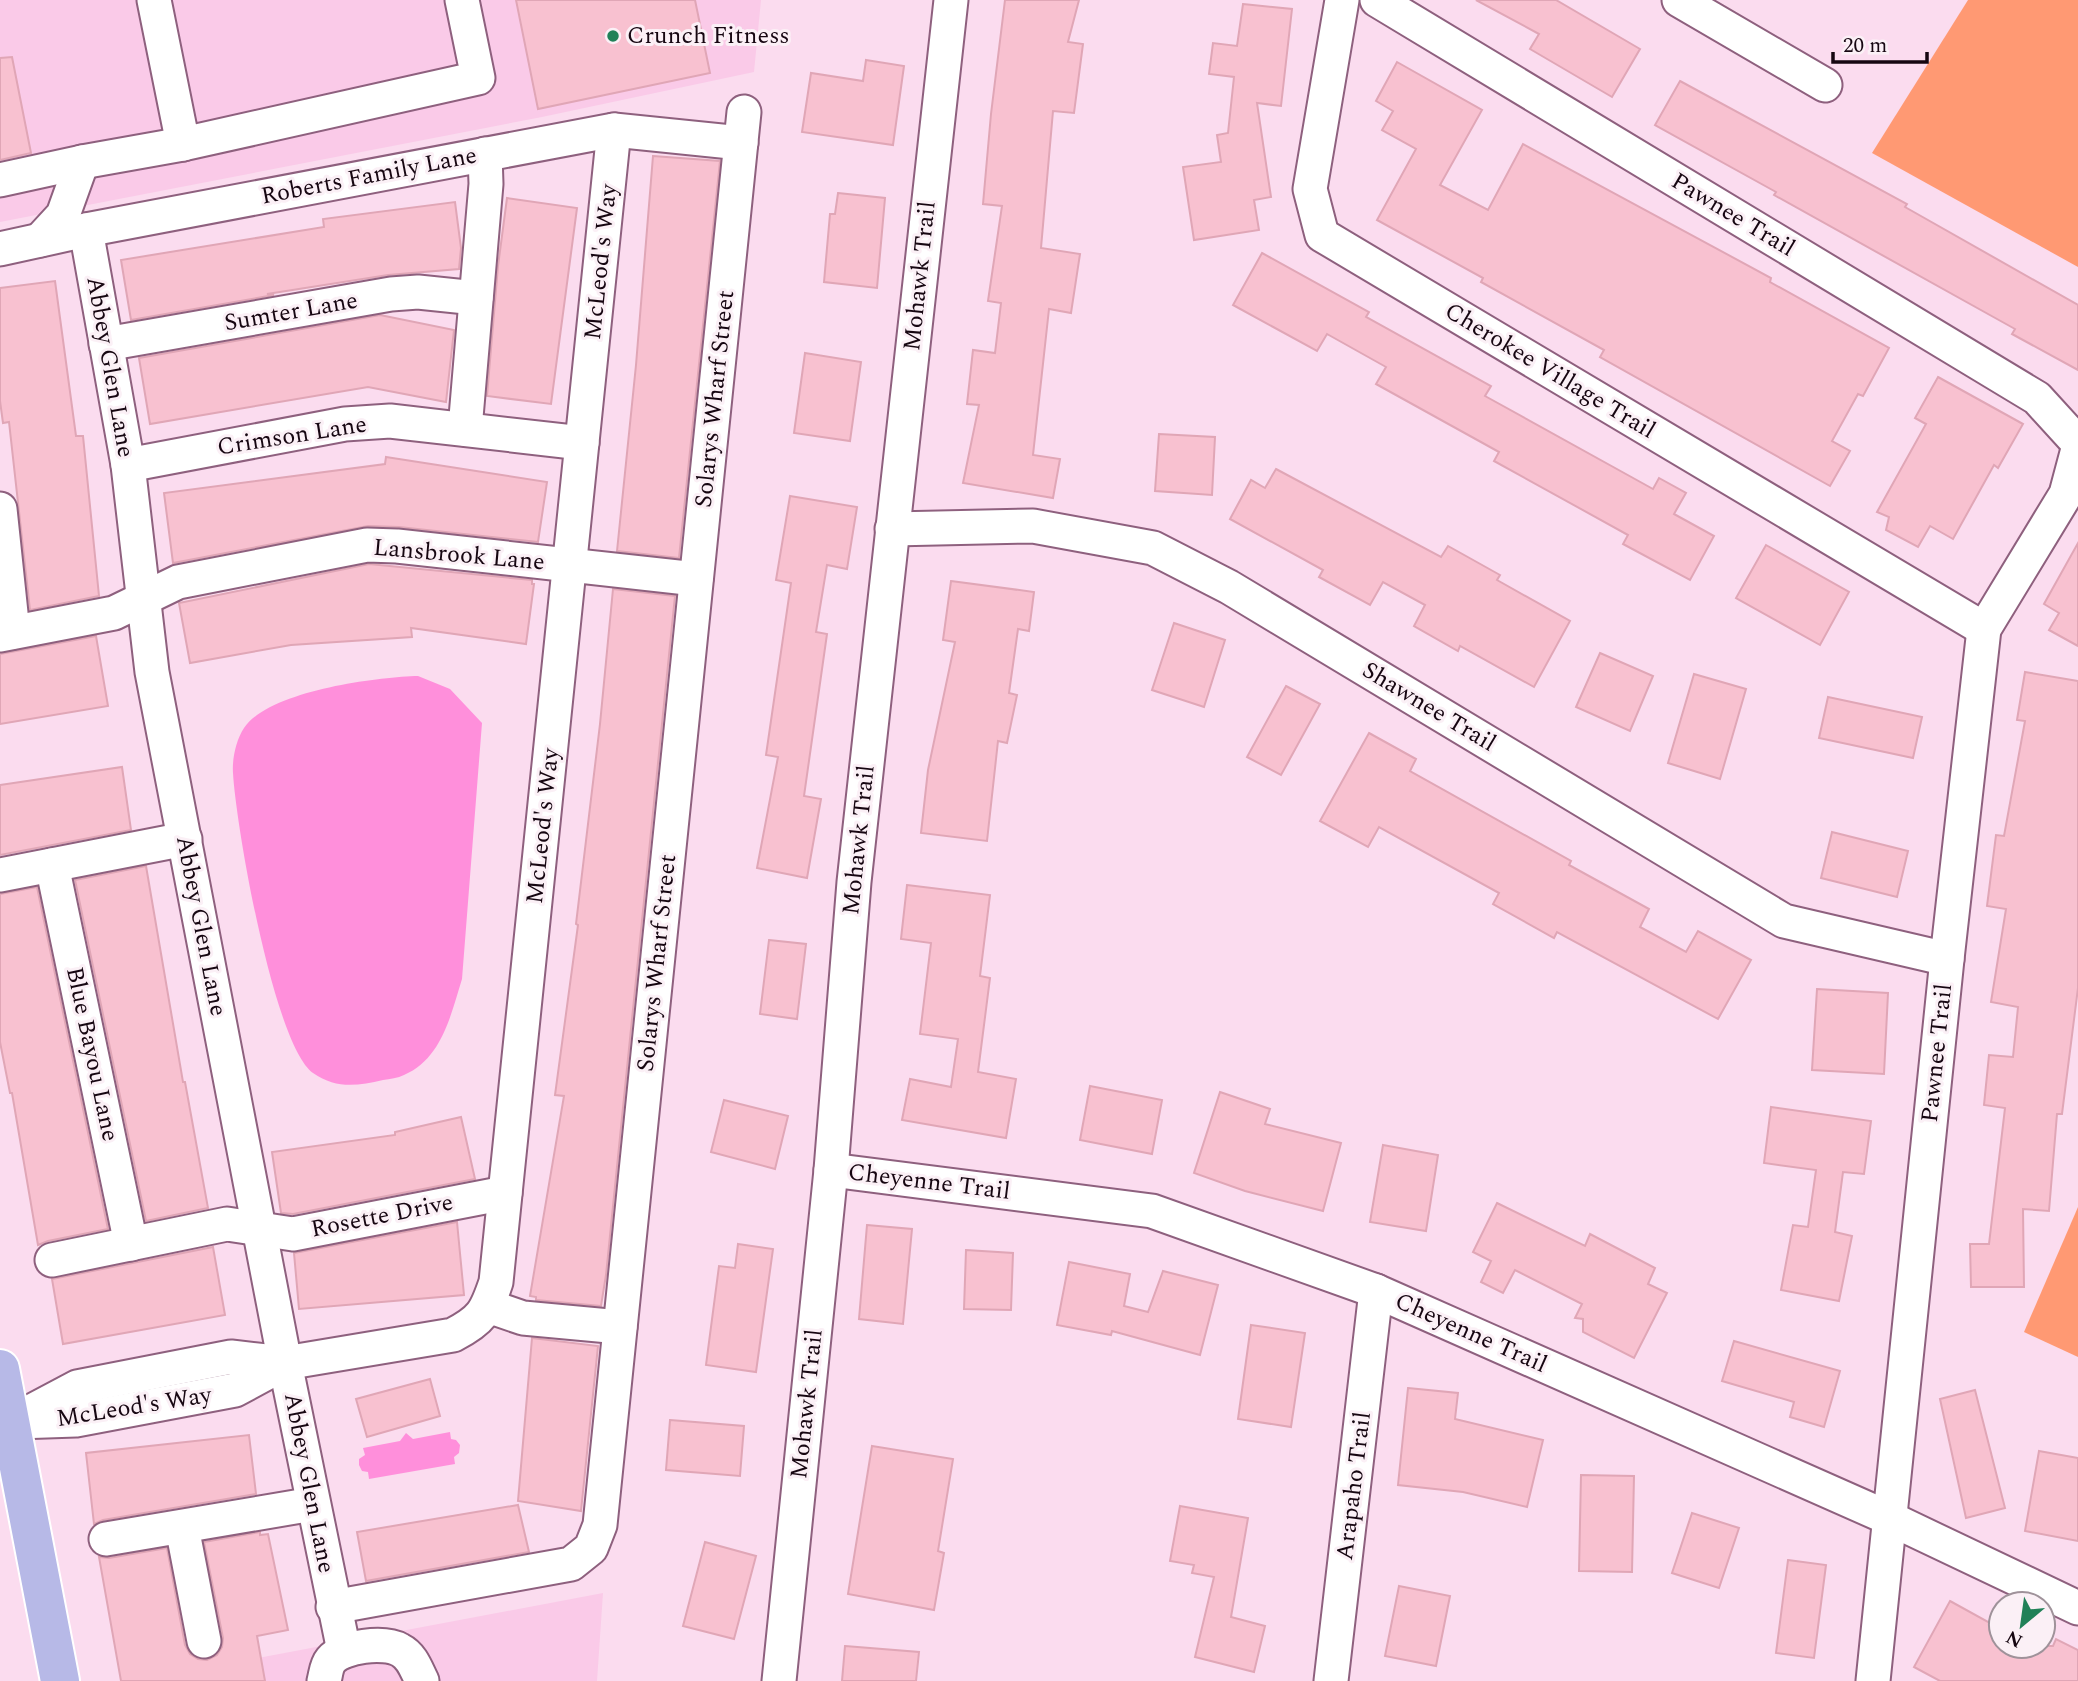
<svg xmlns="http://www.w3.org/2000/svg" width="2078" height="1681" viewBox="0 0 2078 1681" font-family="Spectral,serif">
<rect width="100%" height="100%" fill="#fbdcef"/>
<g fill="#facae8">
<path d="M0 0H761L754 72 542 117 0 222Z"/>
<path d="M603 1593 597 1681H136Z"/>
</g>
<g fill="#ff9973">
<path d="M1968 0H2078V267L1872 153Z"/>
<path d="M2078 1207V1357L2024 1332Z"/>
</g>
<g fill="#ff8fdb">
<path d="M418 676 450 689 482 723 462 979C451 1014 442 1059 404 1075 398 1078 390 1079 383 1080 357 1086 336 1089 313 1073 274 1045 236 826 233 773 232 759 236 740 244 728 269 691 376 677 418 676Z"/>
<path d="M450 1432 451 1439 456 1440 460 1445 459 1453 454 1457 455 1464 369 1479 368 1472 362 1471 359 1465V1459L365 1455 363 1448 400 1441 406 1433 413 1439Z"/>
</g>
<g fill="#f8c1d0" stroke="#e0a6b6" stroke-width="2">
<path d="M516 0H695L710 73 538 109Z"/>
<path d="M1005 0H1079L1068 42 1083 44 1074 113 1053 111 1041 248 1080 254 1071 313 1049 309 1033 455 1060 459 1053 498 963 483 979 405 967 404 973 350 995 353 1001 303 988 301 1002 206 983 204 991 114Z"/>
<path d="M1476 0H1556L1640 49 1612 97 1530 49 1539 34Z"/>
<path d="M1243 4 1292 9 1281 106 1257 103 1271 197 1254 200 1259 230 1194 240 1183 167 1221 162 1217 135 1228 133 1234 77 1209 74 1213 43 1237 46Z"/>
<path d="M12 57 31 153 0 160V58Z"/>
<path d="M866 60 904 66 893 145 802 132 811 73 863 81Z"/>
<path d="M1397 62 1482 110 1440 185 1488 210 1523 144 1771 278 1770 282 1889 348 1863 396 1858 394 1832 441 1850 451 1830 486 1600 357 1604 350 1481 282 1483 278 1377 220 1416 149 1382 130 1393 111 1376 101Z"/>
<path d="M1680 81 1907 204 1905 207 2078 305V370L2012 334 2015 329 1774 195 1776 192 1655 125Z"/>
<path d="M653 156 720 161 679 558 617 551 636 365Z"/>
<path d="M838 193 885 198 877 288 824 282 830 214H835Z"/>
<path d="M507 198 577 208 551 404 487 396 498 266Z"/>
<path d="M455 202 461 248 459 269 388 275 267 294 274 295 131 320 121 260 324 227 323 219Z"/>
<path d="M1262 253 1369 312 1366 317 1491 386 1485 396 1653 489 1659 478 1686 493 1674 514 1714 536 1690 580 1623 544 1628 535 1494 461 1499 452 1376 384 1386 367 1327 334 1317 351 1233 305Z"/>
<path d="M55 281 76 436H83L99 596 30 610 9 422 3 423 0 401V288Z"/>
<path d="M380 315 454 330 446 402 368 387 150 424 139 358Z"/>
<path d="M805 353 861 362 850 441 794 433Z"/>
<path d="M1938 377 2023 424 1998 468 1994 465 1953 539 1930 526 1918 547 1886 530 1889 517 1877 512 1926 424 1915 418Z"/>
<path d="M1159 434 1215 437 1212 495 1155 491Z"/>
<path d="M386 457 547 482 538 542 399 527 368 526 173 563 164 493 385 464Z"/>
<path d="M1276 469 1441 557 1448 546 1500 575 1497 580 1570 621 1534 687 1460 646 1458 651 1414 626 1425 605 1383 582 1370 605 1319 577 1323 570 1230 519 1251 480 1265 488Z"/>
<path d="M790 496 857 507 847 569 827 565 816 632 827 634 804 796 821 799 807 878 757 868 778 757 766 755 791 583 776 580Z"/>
<path d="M2078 543V646L2049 630 2059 613 2044 604Z"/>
<path d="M1766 545 1849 592 1820 645 1736 598Z"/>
<path d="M369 564 532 580V584H534L526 644 411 628 412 637 291 645 190 663 179 603Z"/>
<path d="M951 581 1034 592 1029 631 1018 629 1009 693 1017 695 1007 743 998 741 987 841 921 833 928 770 955 642 943 640Z"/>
<path d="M613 589 675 596 606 1275 601 1306 536 1300V1297L530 1296 564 1096 555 1095 578 925 576 924 600 724Z"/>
<path d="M1174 623 1225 640 1204 707 1152 690Z"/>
<path d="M96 636 108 706 0 724V654Z"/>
<path d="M1600 653 1653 676 1630 731 1576 707Z"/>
<path d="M2025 672 2078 681V988L2062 1114H2057L2049 1211 2023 1209 2024 1287H1971L1970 1244H1989L2005 1108 1984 1105 1989 1055 2013 1057 2018 1007 1991 1002 2006 909 1987 906 1996 835 2004 836 2025 721 2017 720Z"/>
<path d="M1694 674 1746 689 1720 779 1668 763Z"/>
<path d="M1286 686 1320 704 1281 775 1247 757Z"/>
<path d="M1828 697 1922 717 1913 758 1819 738Z"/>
<path d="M1369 733 1416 759 1410 771 1571 861 1569 865 1649 909 1640 927 1686 952 1698 931 1751 960 1718 1019 1557 932 1554 938 1493 904 1499 893 1379 827 1368 847 1320 821Z"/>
<path d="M122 767 131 830 0 855V785Z"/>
<path d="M1832 832 1908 851 1897 897 1821 878Z"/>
<path d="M146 866 183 1082H185L208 1208 146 1221 75 880Z"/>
<path d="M907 885 990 895 980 976 990 978 978 1072 1016 1079 1006 1138 902 1120 910 1079 951 1087 958 1039 920 1034 931 943 901 939Z"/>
<path d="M37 887 108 1229 48 1241 38 1245 12 1093H10L0 1042V894Z"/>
<path d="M769 940 806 944 797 1019 760 1014Z"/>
<path d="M1817 989 1888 993 1884 1074 1812 1070Z"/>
<path d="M1090 1086 1162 1100 1152 1154 1080 1140Z"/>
<path d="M1220 1092 1270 1109 1265 1124 1341 1143 1323 1211 1245 1191 1194 1173Z"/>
<path d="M724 1100 788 1116 775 1169 711 1152Z"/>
<path d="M1771 1107 1871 1121 1864 1174 1843 1172 1835 1232 1852 1236 1839 1301 1781 1290 1793 1225 1808 1227 1816 1170 1764 1163Z"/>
<path d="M461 1117 475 1179 293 1214 281 1213 272 1152 395 1135V1132Z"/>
<path d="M1383 1145 1438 1155 1426 1231 1370 1222Z"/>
<path d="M1497 1203 1585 1246 1590 1234 1655 1268 1648 1284 1667 1293 1634 1358 1583 1332V1319L1575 1318 1582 1304 1515 1270 1503 1293 1481 1282 1491 1261 1473 1252Z"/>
<path d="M457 1222 464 1295 299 1309 294 1253Z"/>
<path d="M867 1225 912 1229 903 1324 859 1319Z"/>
<path d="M738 1244 773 1249 756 1372 706 1365 719 1266 735 1268Z"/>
<path d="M213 1247 225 1315 63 1344 52 1279Z"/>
<path d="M966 1250 1013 1253 1011 1310 964 1309Z"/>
<path d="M1069 1262 1130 1274 1124 1306 1148 1312 1163 1271 1218 1285 1200 1355 1112 1331 1111 1335 1057 1325Z"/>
<path d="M1251 1325 1305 1333 1291 1427 1238 1419Z"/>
<path d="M532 1338 598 1346 581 1511 518 1501Z"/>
<path d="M1734 1341 1840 1371 1824 1427 1790 1417 1794 1402 1722 1381Z"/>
<path d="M430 1379 440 1416 367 1437 356 1399Z"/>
<path d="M1408 1388 1458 1393 1455 1419 1543 1440 1527 1507 1463 1492 1398 1485Z"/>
<path d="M1975 1390 2005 1508 1966 1518 1940 1399Z"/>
<path d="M670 1420 744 1426 740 1476 666 1470Z"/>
<path d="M249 1435 256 1494 103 1520 94 1524 86 1453Z"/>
<path d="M872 1446 953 1459 938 1551 944 1553 934 1610 848 1594Z"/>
<path d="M2039 1451 2078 1458V1541L2025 1531Z"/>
<path d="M1581 1475 1634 1476 1632 1572 1579 1571Z"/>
<path d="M518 1505 529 1552 366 1581 357 1532Z"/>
<path d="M1180 1506 1248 1518 1231 1617 1265 1626 1254 1672 1195 1657 1214 1577 1192 1573 1194 1565 1170 1561Z"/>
<path d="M1692 1513 1739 1528 1719 1588 1672 1573Z"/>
<path d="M260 1532V1535L268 1534 288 1630 257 1636 265 1681H121L99 1557 109 1558 167 1548 185 1645 190 1654 198 1659 207 1660 217 1655 222 1647 223 1638 204 1542Z"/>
<path d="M705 1542 756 1556 734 1639 683 1626Z"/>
<path d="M1788 1560 1826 1565 1814 1658 1776 1653Z"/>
<path d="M1399 1586 1450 1596 1436 1666 1385 1656Z"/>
<path d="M1950 1601 2001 1629V1646H2053L2056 1639 2078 1650V1681H1940L1914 1667Z"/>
<path d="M845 1646 919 1652 916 1681H842Z"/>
</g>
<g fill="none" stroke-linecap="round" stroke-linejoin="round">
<defs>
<g id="minor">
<path d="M154 0 183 144 478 78 462 0"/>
<path d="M1342 0 1310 189 1322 235 1984 629"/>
<path d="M1377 0 2037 398 2078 443"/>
<path d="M1679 0 1825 85"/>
<path d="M0 180 82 162 183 144"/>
<path d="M86 230 128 465 152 672 285 1363 344 1651"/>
<path d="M40 240 63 215 82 162"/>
<path d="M0 249 86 230 614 130 741 143"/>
<path d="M106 344 391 294 418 292 476 298"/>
<path d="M465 429 486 184 485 154"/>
<path d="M128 465 345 424 390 421 582 443"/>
<path d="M0 509 13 632"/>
<path d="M892 529 1033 526 1153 548 1229 587 1784 921 1947 959"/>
<path d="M0 635 114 613 178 582 367 545 397 546 696 579"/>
<path d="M52 865 131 1244"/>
<path d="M0 875 185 839"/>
<path d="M831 1170 1152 1211 1376 1291 1891 1519 2078 1608"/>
<path d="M52 1260 227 1224 293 1234 505 1193"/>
<path d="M488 1306 523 1318 620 1327"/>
<path d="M11 1422 77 1387 231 1357 285 1363 453 1335C482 1320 486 1312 496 1282L614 130"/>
<path d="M17 1422 76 1420 235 1390 285 1363"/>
<path d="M182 1527 204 1641"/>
<path d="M106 1539 313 1504"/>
<path d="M333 1607 571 1564 591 1548 600 1525 744 112"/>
<path d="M324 1681C326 1674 326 1666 331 1660 343 1646 384 1641 400 1650 412 1656 416 1669 422 1681"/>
<path d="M779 1681 831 1170 854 882 951 0"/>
<path d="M1331 1681 1376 1291"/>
<path d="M1873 1681 1947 959 1984 629 2066 494 2078 449"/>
</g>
<path id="major" d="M0 1369 60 1681"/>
</defs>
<use href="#minor" stroke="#8e607e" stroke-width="37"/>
<use href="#major" stroke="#fff" stroke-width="42"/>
<use href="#minor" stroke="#fff" stroke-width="33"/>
<use href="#major" stroke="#b7b9e7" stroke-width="38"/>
</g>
<circle fill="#218158" stroke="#fbf0f6" stroke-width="2.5" cx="613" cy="36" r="7"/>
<g text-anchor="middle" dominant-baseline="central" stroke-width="6" stroke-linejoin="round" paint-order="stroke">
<g font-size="24" fill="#160611" stroke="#fbf0f6" text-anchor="start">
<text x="627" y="36">Crunch Fitness</text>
</g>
<g font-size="24" fill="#160611" stroke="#fbf0f6">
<text transform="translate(369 176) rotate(-11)">Roberts Family Lane</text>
<text transform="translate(1733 215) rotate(31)">Pawnee Trail</text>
<text transform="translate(601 262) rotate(-84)">McLeod's Way</text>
<text transform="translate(920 276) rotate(-84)">Mohawk Trail</text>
<text transform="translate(291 312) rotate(-10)">Sumter Lane</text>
<text transform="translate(110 367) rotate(80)">Abbey Glen Lane</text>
<text transform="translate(1550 371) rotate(31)">Cherokee Village Trail</text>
<text transform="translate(715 399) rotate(-84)">Solarys Wharf Street</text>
<text transform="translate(292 436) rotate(-9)">Crimson Lane</text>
<text transform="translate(459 555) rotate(5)">Lansbrook Lane</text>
<text transform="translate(1429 707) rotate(31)">Shawnee Trail</text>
<text transform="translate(543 826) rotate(-84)">McLeod's Way</text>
<text transform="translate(859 840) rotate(-84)">Mohawk Trail</text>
<text transform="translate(201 926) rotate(79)">Abbey Glen Lane</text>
<text transform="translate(657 963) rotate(-84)">Solarys Wharf Street</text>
<text transform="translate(1937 1053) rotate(-84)">Pawnee Trail</text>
<text transform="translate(92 1054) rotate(78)">Blue Bayou Lane</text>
<text transform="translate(929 1182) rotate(7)">Cheyenne Trail</text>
<text transform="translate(382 1216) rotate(-11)">Rosette Drive</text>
<text transform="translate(1471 1333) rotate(24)">Cheyenne Trail</text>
<text transform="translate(807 1404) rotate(-84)">Mohawk Trail</text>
<text transform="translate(134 1407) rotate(-9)">McLeod's Way</text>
<text transform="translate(309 1483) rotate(79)">Abbey Glen Lane</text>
<text transform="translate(1354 1486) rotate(-83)">Arapaho Trail</text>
</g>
</g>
<g transform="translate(2022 1625) rotate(209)"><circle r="33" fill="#fbf0f6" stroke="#9f929a" stroke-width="2"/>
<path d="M0-5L12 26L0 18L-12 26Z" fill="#218158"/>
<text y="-10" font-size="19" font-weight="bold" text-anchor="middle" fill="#160611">N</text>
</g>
<path d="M1833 52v10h94v-10" fill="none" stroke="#160611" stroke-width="3.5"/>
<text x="1843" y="52" font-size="21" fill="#160611" stroke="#fbf0f6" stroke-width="5" paint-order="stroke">20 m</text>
</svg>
